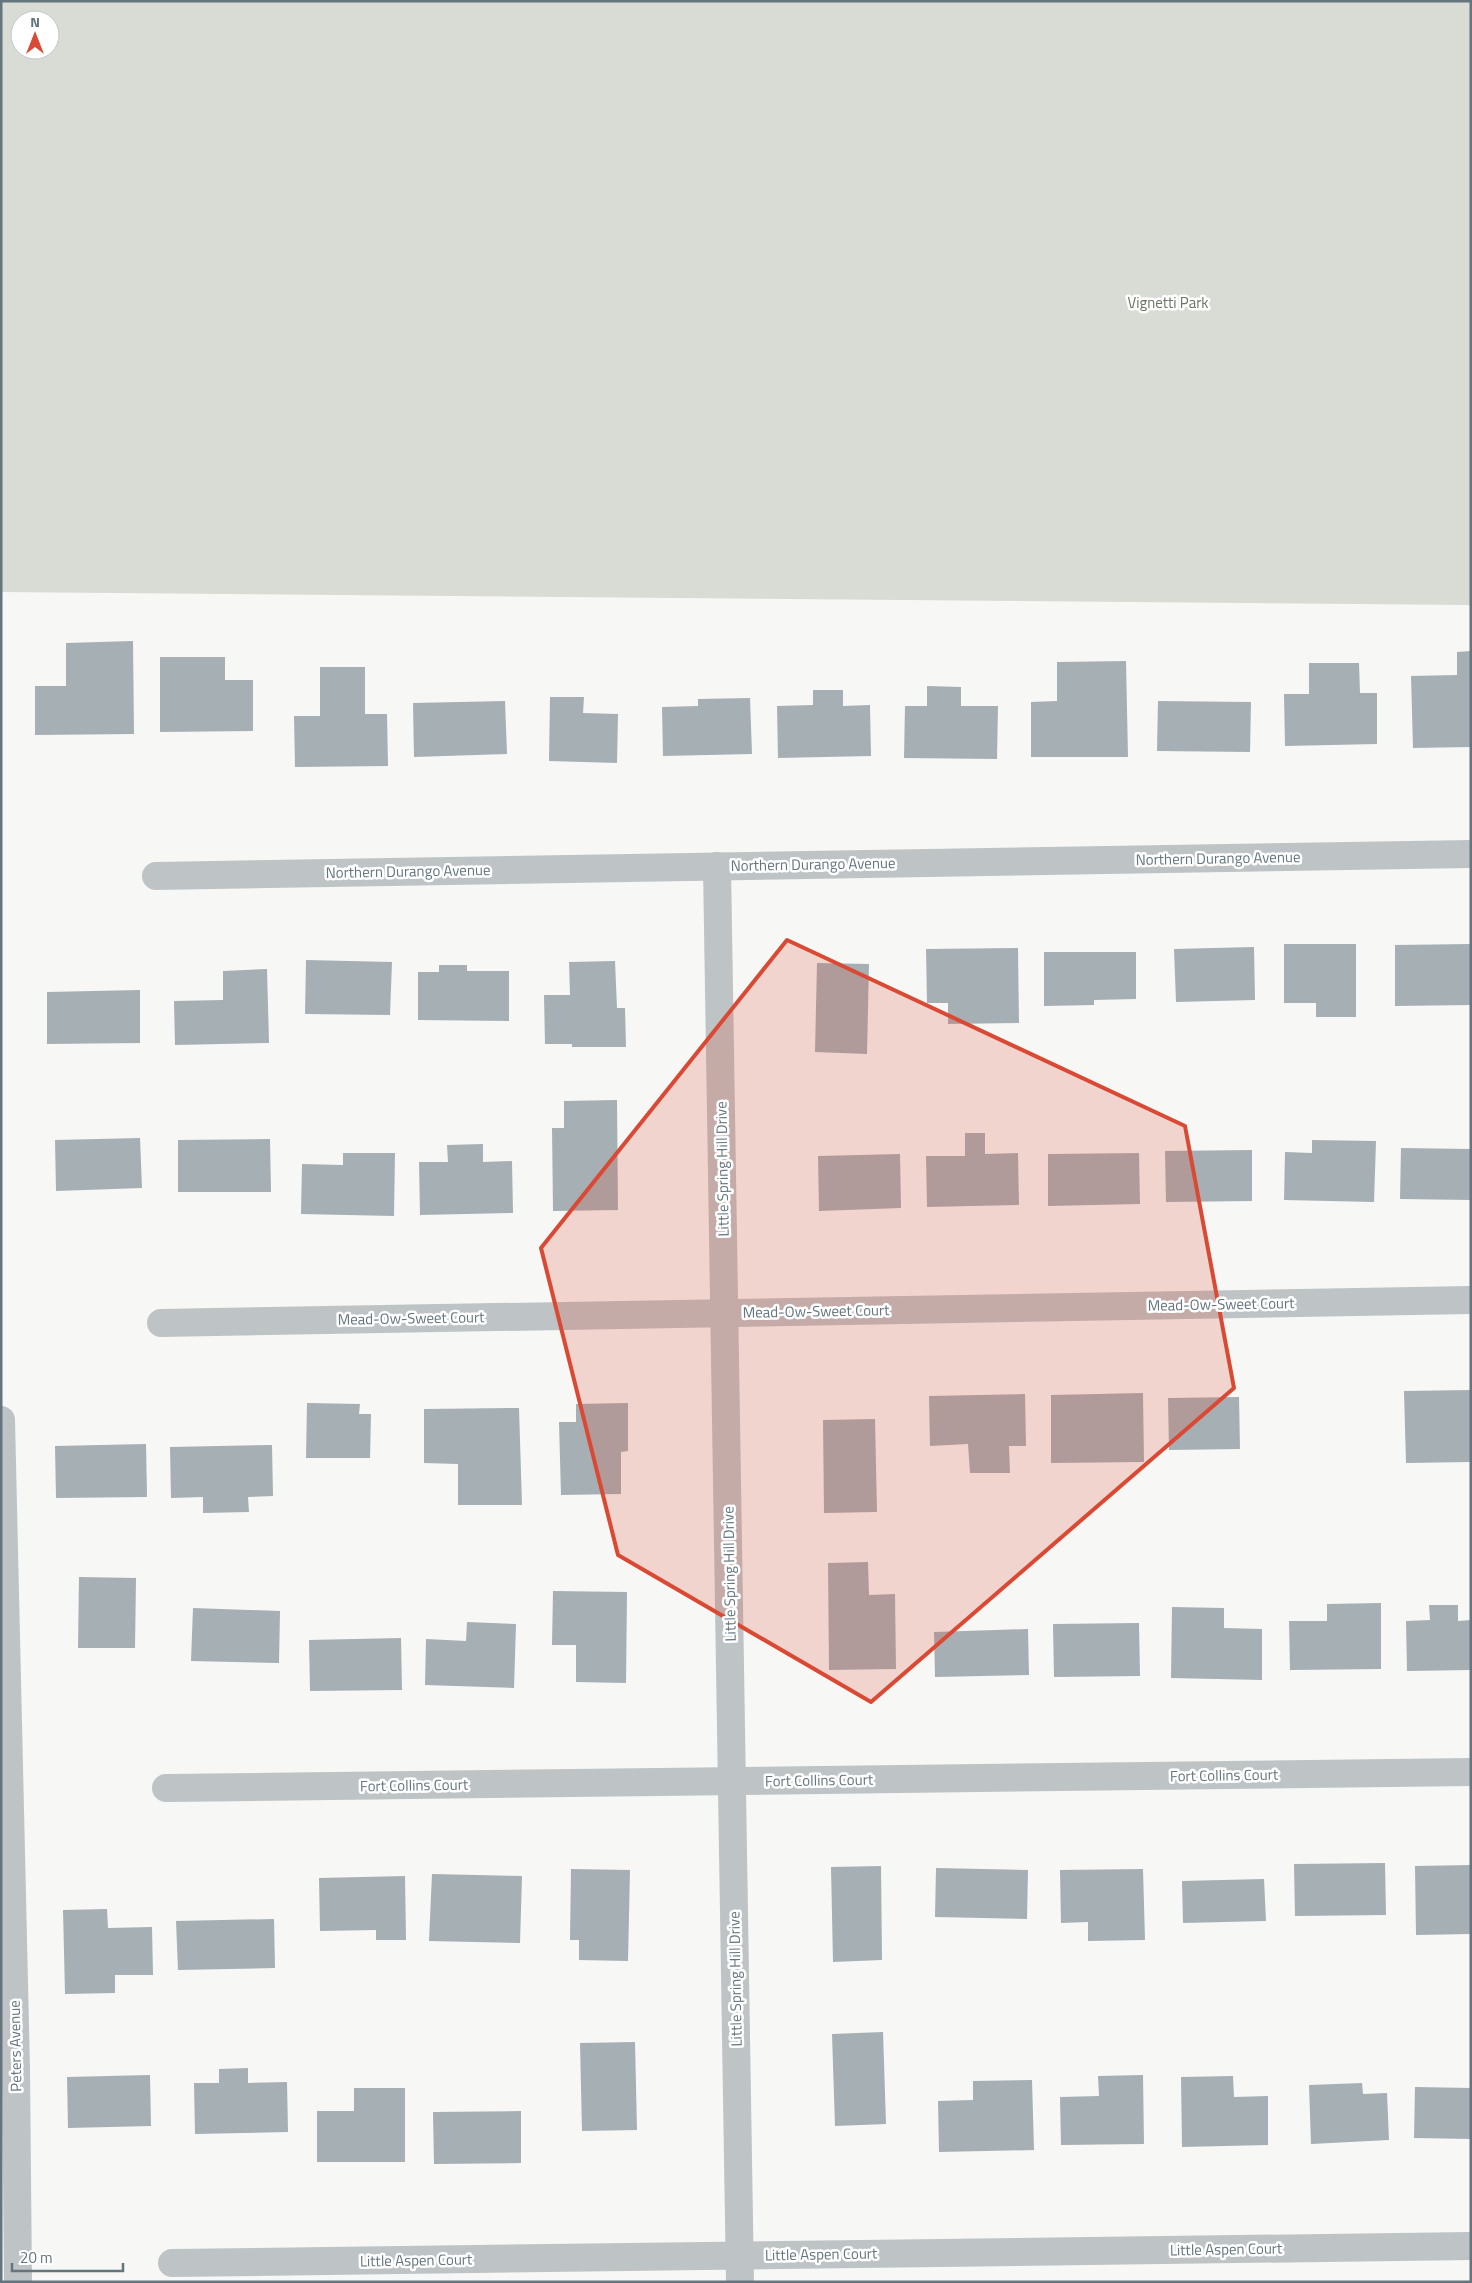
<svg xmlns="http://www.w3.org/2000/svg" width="1472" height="2283" viewBox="0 0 1472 2283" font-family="'Titillium Web',sans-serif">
<rect width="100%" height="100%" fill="#f7f7f5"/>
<path fill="#d8dcd4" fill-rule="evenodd" d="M1 1H1471V605L1 592ZM20 20H50V50H20Z"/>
<g fill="#a6afb4">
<path d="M133 641 134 734 35 735V686H66V643Z"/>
<path d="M1471 651V747L1413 748 1411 676 1457 675V652Z"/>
<path d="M160 657H225V680H253V731L160 732Z"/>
<path d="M1126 661 1128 757H1031V702L1057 701V662Z"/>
<path d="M1309 663H1359L1360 693H1377V744L1285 746 1284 694H1309Z"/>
<path d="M320 667H365V714H387L388 766 295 767 294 716H320Z"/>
<path d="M927 686 961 687V706H998L997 759 904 758 905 706H927Z"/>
<path d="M813 690H843V706L870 705 871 756 778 758 777 706 813 705Z"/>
<path d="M550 697H584L583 713 618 714 617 763 549 761Z"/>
<path d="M750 698 752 754 663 756 662 707 698 706V699Z"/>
<path d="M505 701 507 754 414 757 413 703Z"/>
<path d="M1158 701 1251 702 1250 752 1157 751Z"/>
<path d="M1284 944H1356V1017H1316V1003H1284Z"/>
<path d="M1471 944V1005L1395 1006V945Z"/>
<path d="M1254 947 1255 1000 1176 1002 1174 949Z"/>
<path d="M1018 948 1019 1023 948 1024V1003H927L926 949Z"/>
<path d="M1044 952H1136V999L1094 1000V1005L1044 1006Z"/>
<path d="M306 960 392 962 390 1015 305 1014Z"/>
<path d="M615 961 617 1008H625L626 1047H572V1044H545L544 995H570L569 962Z"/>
<path d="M817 963 869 964 867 1054 815 1052Z"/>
<path d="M439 965H467V971H509V1021L418 1020V972H439Z"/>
<path d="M267 969 269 1043 175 1045 174 1001 223 1000V971Z"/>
<path d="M140 990V1043L47 1044V992Z"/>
<path d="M617 1100 618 1210 553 1211 552 1128H564V1101Z"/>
<path d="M965 1133H985V1154L1018 1153 1019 1205 927 1207 926 1156H965Z"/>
<path d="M140 1138 142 1188 56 1191 55 1140Z"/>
<path d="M270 1139 271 1192H178V1140Z"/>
<path d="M1312 1140 1376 1141 1374 1202 1284 1200 1285 1152 1312 1153Z"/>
<path d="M483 1144V1162L512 1161 513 1213 420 1215 419 1162H448L447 1145Z"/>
<path d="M1401 1148 1471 1149V1200L1400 1199Z"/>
<path d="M1252 1150V1201L1166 1202 1165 1151Z"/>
<path d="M343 1153H395L394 1216 301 1214 302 1164 343 1165Z"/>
<path d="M1139 1153 1140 1204 1048 1206V1154Z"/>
<path d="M900 1154 901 1208 819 1211 818 1156Z"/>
<path d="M1471 1390V1462L1406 1463 1404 1391Z"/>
<path d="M1143 1393 1144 1462 1051 1463V1395Z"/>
<path d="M1025 1394 1026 1446H1009L1010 1473H970L968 1444 930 1446 929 1396Z"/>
<path d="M1239 1397 1240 1449 1169 1450 1168 1398Z"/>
<path d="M307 1403 360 1404 359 1414H371L370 1458H306Z"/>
<path d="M628 1403V1451L621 1452V1494L561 1495 559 1422H576V1404Z"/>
<path d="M519 1408 522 1505H458V1464L424 1463V1409Z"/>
<path d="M875 1419 877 1512 824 1513 823 1420Z"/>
<path d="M146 1444 147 1497 56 1498 55 1446Z"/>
<path d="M272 1445 273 1496 248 1497 249 1512 203 1513V1497L171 1498 170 1447Z"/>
<path d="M868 1562 869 1595 895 1594 896 1669 829 1670 828 1563Z"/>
<path d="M79 1577 136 1578 135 1648H78Z"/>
<path d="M553 1591 627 1592 626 1683 576 1682V1645H552Z"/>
<path d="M1381 1603V1669L1290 1670 1289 1621H1327V1604Z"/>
<path d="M1429 1605H1458V1621L1471 1620V1670L1407 1671 1406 1621 1430 1620Z"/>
<path d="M1172 1607 1224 1608V1628L1262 1629V1680L1171 1678Z"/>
<path d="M193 1608 280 1611 279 1663 191 1661Z"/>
<path d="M467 1622 516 1624 514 1688 425 1685 426 1639 466 1641Z"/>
<path d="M1139 1623 1140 1676 1054 1677 1053 1624Z"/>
<path d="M1028 1629 1029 1675 935 1677 934 1632Z"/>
<path d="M401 1638 402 1690 310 1691 309 1640Z"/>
<path d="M1385 1863 1386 1915 1295 1916 1294 1864Z"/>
<path d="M1471 1865V1934L1416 1935 1415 1866Z"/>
<path d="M881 1866 882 1960 833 1962 831 1867Z"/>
<path d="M936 1868 1028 1870 1027 1919 935 1917Z"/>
<path d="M571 1869 630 1870 628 1961 579 1960V1940H570Z"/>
<path d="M1143 1869 1145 1940 1088 1941V1922L1061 1923 1060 1870Z"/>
<path d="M432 1874 522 1876 520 1943 429 1941Z"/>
<path d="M405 1876 406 1940H376V1930L320 1931 319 1878Z"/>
<path d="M1264 1879 1266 1921 1183 1923 1182 1881Z"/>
<path d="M107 1909 108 1928 152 1927 153 1975H115V1993L65 1994 63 1910Z"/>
<path d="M274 1919 275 1968 178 1970 176 1921Z"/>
<path d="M883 2032 886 2124 835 2126 832 2034Z"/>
<path d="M635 2042 637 2130 582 2131 580 2043Z"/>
<path d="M248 2068V2083L287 2082 288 2132 195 2134 194 2083H219V2069Z"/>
<path d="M150 2075 151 2126 68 2128 67 2077Z"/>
<path d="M1143 2075 1144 2144 1061 2145 1060 2097 1099 2096 1098 2076Z"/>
<path d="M1233 2076 1234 2097 1268 2096V2145L1182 2147 1181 2077Z"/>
<path d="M1032 2080 1034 2150 939 2152 938 2101 973 2100V2081Z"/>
<path d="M1362 2083 1363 2094 1387 2093 1389 2140 1311 2144 1309 2085Z"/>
<path d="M1415 2087 1471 2088V2139L1414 2138Z"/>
<path d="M354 2088H405V2162H317V2111H354Z"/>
<path d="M521 2111V2163L434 2164 433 2112Z"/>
</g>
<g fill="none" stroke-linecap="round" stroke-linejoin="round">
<g stroke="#bec3c6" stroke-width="28">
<path d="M717 866 740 2282"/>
<path d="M156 876 1471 854"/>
<path d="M161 1323 1471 1300"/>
<path d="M1 1420 16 2069 18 2282"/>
<path d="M166 1788 1471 1772"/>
<path d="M172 2263 1471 2246"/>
</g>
</g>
<path fill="#da4933" fill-opacity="0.2" stroke="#da4933" stroke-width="4" stroke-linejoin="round" d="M787 940 1185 1126 1234 1388 871 1702 618 1555 541 1248Z"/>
<g text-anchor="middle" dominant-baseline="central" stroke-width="5" stroke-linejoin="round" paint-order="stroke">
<g font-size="15" fill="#687763" stroke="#fff">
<text x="1168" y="302">Vignetti Park</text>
</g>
<g font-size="15" fill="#64757e" stroke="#fff">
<text transform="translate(1218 858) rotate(-1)">Northern Durango Avenue</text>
<text transform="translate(813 864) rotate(-1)">Northern Durango Avenue</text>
<text transform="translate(408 871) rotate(-1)">Northern Durango Avenue</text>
<text transform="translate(722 1169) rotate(-91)">Little Spring Hill Drive</text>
<text transform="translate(1221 1304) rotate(-1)">Mead-Ow-Sweet Court</text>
<text transform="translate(816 1311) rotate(-1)">Mead-Ow-Sweet Court</text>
<text transform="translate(411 1318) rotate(-1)">Mead-Ow-Sweet Court</text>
<text transform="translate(729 1574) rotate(-91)">Little Spring Hill Drive</text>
<text transform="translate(1224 1775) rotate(-1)">Fort Collins Court</text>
<text transform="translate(819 1780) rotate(-1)">Fort Collins Court</text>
<text transform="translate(414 1785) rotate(-1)">Fort Collins Court</text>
<text transform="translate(735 1979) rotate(-91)">Little Spring Hill Drive</text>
<text transform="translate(15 2046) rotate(-91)">Peters Avenue</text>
<text transform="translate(1226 2249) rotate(-1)">Little Aspen Court</text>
<text transform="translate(821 2254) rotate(-1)">Little Aspen Court</text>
<text transform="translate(416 2260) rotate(-1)">Little Aspen Court</text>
</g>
</g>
<rect width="1472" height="2283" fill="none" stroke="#64757e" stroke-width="5"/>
<g transform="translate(35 35)"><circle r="24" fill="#ffffff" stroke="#c1c8cb"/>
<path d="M0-4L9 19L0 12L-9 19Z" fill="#da4933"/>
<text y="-8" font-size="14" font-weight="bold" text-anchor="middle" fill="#64757e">N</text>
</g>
<path d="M12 2263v8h111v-8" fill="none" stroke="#64757e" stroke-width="2.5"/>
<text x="20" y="2263" font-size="15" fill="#64757e" stroke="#ffffff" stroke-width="4" paint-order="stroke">20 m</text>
</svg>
